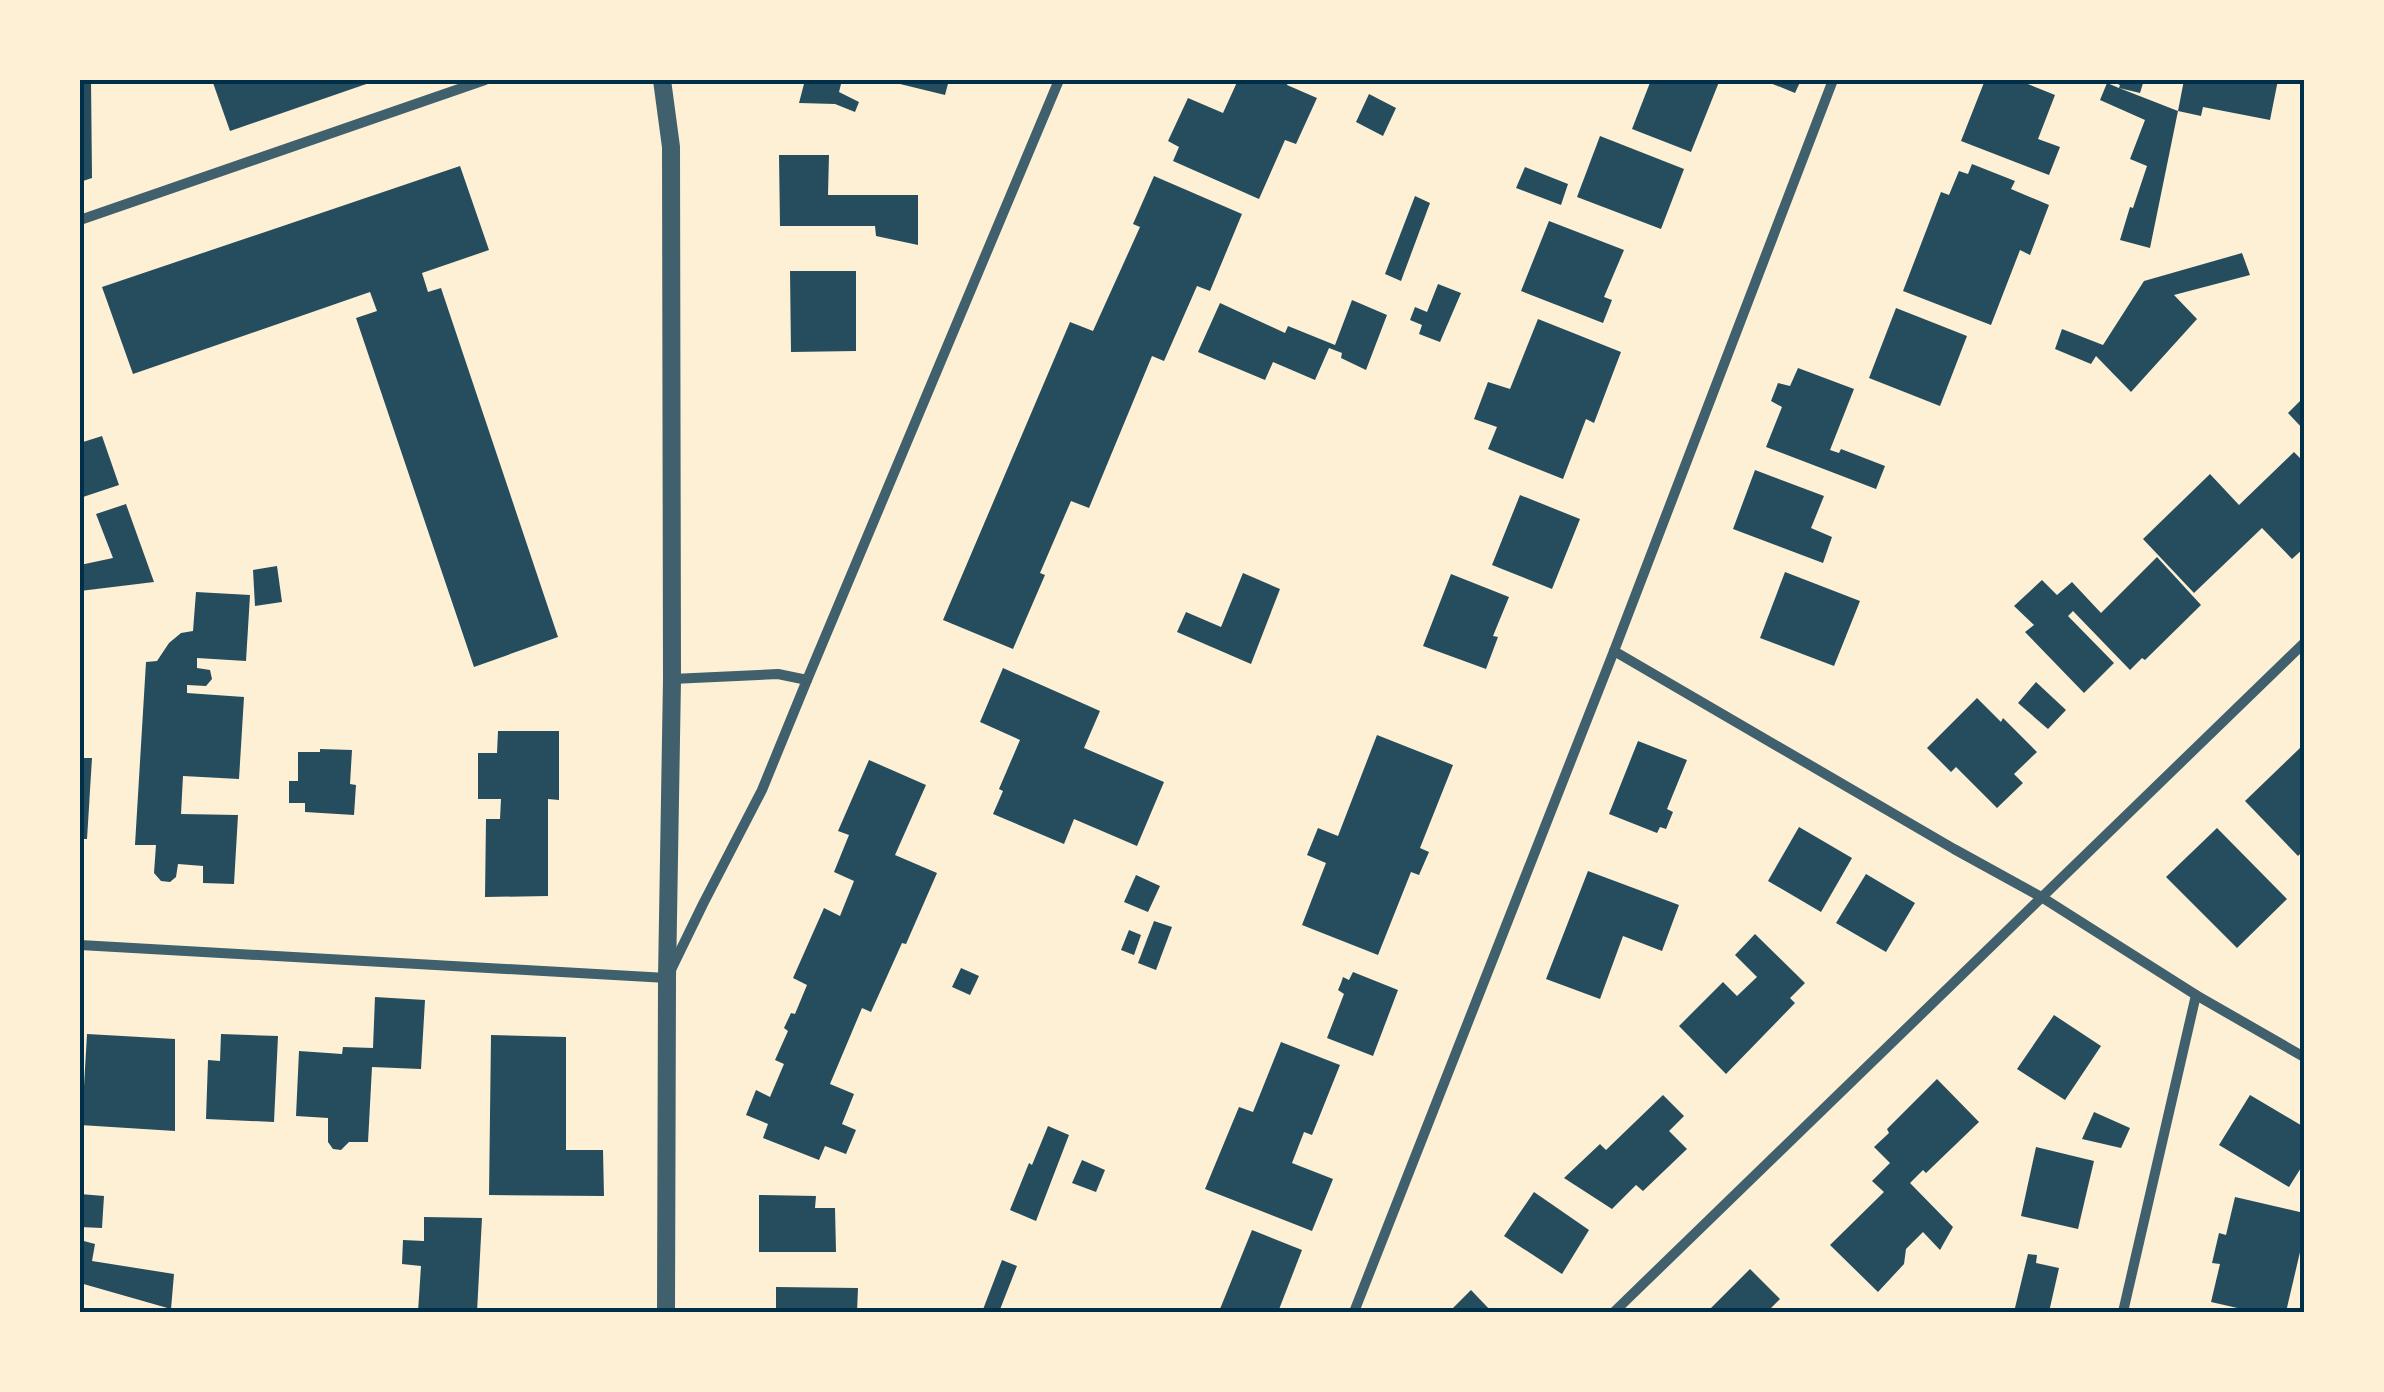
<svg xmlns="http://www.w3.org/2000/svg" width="2384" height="1392" viewBox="0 0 2384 1392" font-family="Manrope,sans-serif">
<rect width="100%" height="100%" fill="#fdf0d5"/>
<g fill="#264d5e">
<path d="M80 80H91L92 178 80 182Z"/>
<path d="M212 80H375V81L230 131Z"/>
<path d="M805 80H842L839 92 859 102 855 112 835 104 799 103Z"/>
<path d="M901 80H949L945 95 900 84Z"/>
<path d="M1238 80H1289L1287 85 1317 98 1296 144 1285 140 1259 199 1173 161 1179 147 1168 141 1188 98 1223 113Z"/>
<path d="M1651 80 1719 82 1691 152 1632 129Z"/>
<path d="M1763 80H1801L1795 93Z"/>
<path d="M1985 80H2018L2055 95 2038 139 2060 147 2049 175 1961 141Z"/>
<path d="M2109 80H2144L2140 93 2119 88 2178 111 2150 248 2120 240 2130 207 2133 208 2147 166 2130 159 2145 120 2100 100 2107 83 2119 88 2120 85Z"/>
<path d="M2184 80H2278L2270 120 2203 107 2201 116 2178 111Z"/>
<path d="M1369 94 1396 108 1383 136 1356 122Z"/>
<path d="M1600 136 1684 169 1661 229 1577 197Z"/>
<path d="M779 155H829L828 195H918V245L876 236 875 226H780Z"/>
<path d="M1972 164 2015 181 2011 189 2049 205 2030 255 2020 250 1991 325 1903 291 1941 192 1949 195 1959 171 1968 174Z"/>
<path d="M460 166 489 250 422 273 428 292 441 288 558 637 474 667 356 318 377 311 370 292 133 374 102 287Z"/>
<path d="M1525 167 1568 184 1561 205 1516 188Z"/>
<path d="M1154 176 1242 214 1210 291 1197 286 1164 361 1152 356 1089 508 1071 501 1040 573 1045 575 1013 649 943 620 1070 322 1093 331 1140 227 1133 224Z"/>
<path d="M1415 196 1430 203 1401 281 1385 274Z"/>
<path d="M1549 221 1624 250 1604 297 1612 300 1603 323 1521 291Z"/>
<path d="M2242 253 2250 275 2174 295 2197 319 2131 392 2096 356 2091 364 2055 349 2062 329 2103 345 2144 281Z"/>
<path d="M790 271H856V351L791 352Z"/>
<path d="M1438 284 1461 293 1440 342 1419 334 1422 325 1410 320 1415 307 1427 312Z"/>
<path d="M1352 300 1387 315 1366 370 1341 358 1342 353 1329 348 1315 380 1273 362 1265 380 1198 352 1220 303 1285 333 1288 326 1335 345Z"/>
<path d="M1896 308 1967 336 1940 406 1869 378Z"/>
<path d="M1538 319 1621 352 1594 423 1586 419 1563 479 1488 449 1497 427 1474 419 1488 382 1510 389Z"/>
<path d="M1798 368 1854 389 1830 450 1839 453 1841 449 1885 466 1876 489 1766 447 1782 407 1771 401 1778 383 1790 386Z"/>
<path d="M2304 397V430L2288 413Z"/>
<path d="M102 436 119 485 80 498V443Z"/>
<path d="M2294 452 2304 462V548L2292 559 2262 528 2194 593 2143 539 2210 474 2239 505Z"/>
<path d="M1755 470 1824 496 1811 528 1832 537 1823 563 1733 529Z"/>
<path d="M1520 495 1580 519 1552 589 1492 565Z"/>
<path d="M126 504 154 582 80 591V565L113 558 96 514Z"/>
<path d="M2157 557 2201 605 2145 660 2142 658 2130 670 2073 611 2068 616 2114 663 2084 693 2025 632 2034 625 2014 606 2042 580 2057 595 2072 582 2101 613Z"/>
<path d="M277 566 282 602 255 606 253 570Z"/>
<path d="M1785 572 1860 601 1834 666 1760 638Z"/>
<path d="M1243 573 1280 589 1251 664 1177 632 1186 612 1221 627Z"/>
<path d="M1451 574 1509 597 1493 636 1498 637 1486 669 1423 646Z"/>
<path d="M196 592 250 595 246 661 197 658V668L210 670 212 679 206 686 187 685V693L244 697 239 779 183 776 181 814 238 815 234 884 203 883V866L178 864 176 877 170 882 161 881 154 873 156 845H135L146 662 157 661 169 643 181 633 193 631Z"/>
<path d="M1003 668 1100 711 1084 748 1164 782 1137 846 1074 819 1064 844 993 814 1003 791 999 789 1020 740 980 722Z"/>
<path d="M2036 682 2066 710 2048 729 2018 703Z"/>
<path d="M1977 698 2001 722 2003 718 2037 752 2014 774 2023 783 1997 808 1956 767 1951 772 1927 748Z"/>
<path d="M498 731H559V800L548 799V896L485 897 486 819H500L501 799H478V753H497Z"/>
<path d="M1377 735 1453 765 1420 848 1429 852 1419 875 1411 872 1378 955 1302 925 1326 863 1307 855 1318 828 1338 836Z"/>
<path d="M1638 741 1687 760 1667 809 1673 812 1666 829 1660 827 1657 833 1609 814Z"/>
<path d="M2300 748 2304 752V850L2298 856 2245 801Z"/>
<path d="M320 749 352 750 350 784 356 785 354 815 305 812V803H289V781H298V752H320Z"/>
<path d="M80 758H92L87 839H80Z"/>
<path d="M869 760 926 785 895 855 937 873 906 944 902 943 871 1012 862 1008 830 1084 854 1094 842 1124 856 1130 846 1154 825 1146 819 1160 763 1138 768 1124 746 1115 756 1090 770 1097 784 1064 775 1060 788 1031 784 1028 791 1013 795 1014 807 985 793 978 824 908 840 916 854 881 834 872 849 835 838 831Z"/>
<path d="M1799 827 1852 858 1821 912 1768 881Z"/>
<path d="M2217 828 2287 899 2237 948 2166 877Z"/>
<path d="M1588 871 1679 905 1662 951 1623 936 1600 999 1546 979Z"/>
<path d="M1866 874 1915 903 1886 952 1836 923Z"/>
<path d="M1136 875 1160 886 1148 912 1124 902Z"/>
<path d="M1154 921 1172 927 1156 970 1138 963Z"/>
<path d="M1129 930 1141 935 1134 955 1121 950Z"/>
<path d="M1755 934 1805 983 1790 998 1795 1003 1726 1074 1679 1026 1723 982 1737 996 1757 977 1735 955Z"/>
<path d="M961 968 979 976 970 995 952 987Z"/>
<path d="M1353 972 1398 990 1373 1056 1327 1038 1344 994 1338 990 1341 983 1343 977 1349 980Z"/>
<path d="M375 997 425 1000 421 1069 372 1067 368 1142H349L341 1150 333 1149 328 1142V1118L296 1116 299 1051 342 1054 343 1047 373 1048Z"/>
<path d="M2054 1015 2101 1046 2065 1100 2017 1069Z"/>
<path d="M87 1034 175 1039V1131L80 1125V1086H84Z"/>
<path d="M221 1034 278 1036 274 1122 206 1119 208 1060 220 1061Z"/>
<path d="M491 1035 566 1037V1150H603L604 1196 489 1195Z"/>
<path d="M1281 1042 1340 1065 1312 1135 1304 1132 1292 1163 1333 1179 1312 1231 1205 1189 1239 1107 1253 1112Z"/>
<path d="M1937 1079 1979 1122 1926 1173 1923 1170 1910 1183 1953 1227 1940 1250 1923 1232 1906 1249 1904 1264 1878 1292 1830 1245 1884 1192 1872 1181 1890 1163 1874 1147 1889 1133 1887 1129Z"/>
<path d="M1663 1095 1684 1116 1669 1131 1687 1149 1643 1191 1636 1185 1612 1209 1564 1178 1600 1144 1606 1150Z"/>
<path d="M2250 1095 2304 1127V1163L2289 1187 2219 1145Z"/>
<path d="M2094 1112 2130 1128 2121 1148 2082 1139Z"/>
<path d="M1048 1126 1069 1135 1036 1221 1010 1210 1029 1163 1032 1165Z"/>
<path d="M2036 1147 2094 1161 2078 1229 2021 1216Z"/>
<path d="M1082 1160 1105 1170 1096 1192 1072 1183Z"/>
<path d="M1534 1192 1589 1230 1562 1274 1504 1236Z"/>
<path d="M80 1194 104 1196 102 1228 80 1227Z"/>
<path d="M759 1195 816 1196 815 1208H835L836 1252H759Z"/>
<path d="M2235 1197 2304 1213V1235L2286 1312H2255L2211 1302 2220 1264 2212 1263 2219 1233 2226 1235Z"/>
<path d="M424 1217 482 1218 477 1312H418L421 1266 402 1264 403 1240 424 1241Z"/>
<path d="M1252 1230 1302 1250 1278 1312H1228L1220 1309Z"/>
<path d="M80 1240 95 1244 92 1261 174 1274 171 1309 80 1283Z"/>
<path d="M2028 1254 2037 1255 2036 1263 2059 1268 2049 1312H2014Z"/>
<path d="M1002 1260 1017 1266 999 1312H982Z"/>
<path d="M1750 1269 1780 1299 1767 1312H1707Z"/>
<path d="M776 1287 858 1288 857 1312H776Z"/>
<path d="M1471 1290 1492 1312H1449Z"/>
</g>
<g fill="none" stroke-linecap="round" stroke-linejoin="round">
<g stroke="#3f606c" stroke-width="10">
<path d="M80 220 485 80"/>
<path d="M1614 651 1954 849 2043 898 2196 995 2304 1057"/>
<path d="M807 680 1059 80"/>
<path d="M80 945 667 978 703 904 762 790 807 680 778 674 672 679"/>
<path d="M1354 1312 1614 651 1833 80"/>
<path d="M1614 1312 2304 643"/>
<path d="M2123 1312 2196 995"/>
</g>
<path stroke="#3f606c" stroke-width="18" d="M662 80 671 147 672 679 667 978 666 1312"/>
</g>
<rect width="2384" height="1392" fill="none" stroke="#fdf0d5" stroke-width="165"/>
<rect x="82" y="82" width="2220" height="1228" fill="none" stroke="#003049" stroke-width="4"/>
</svg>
